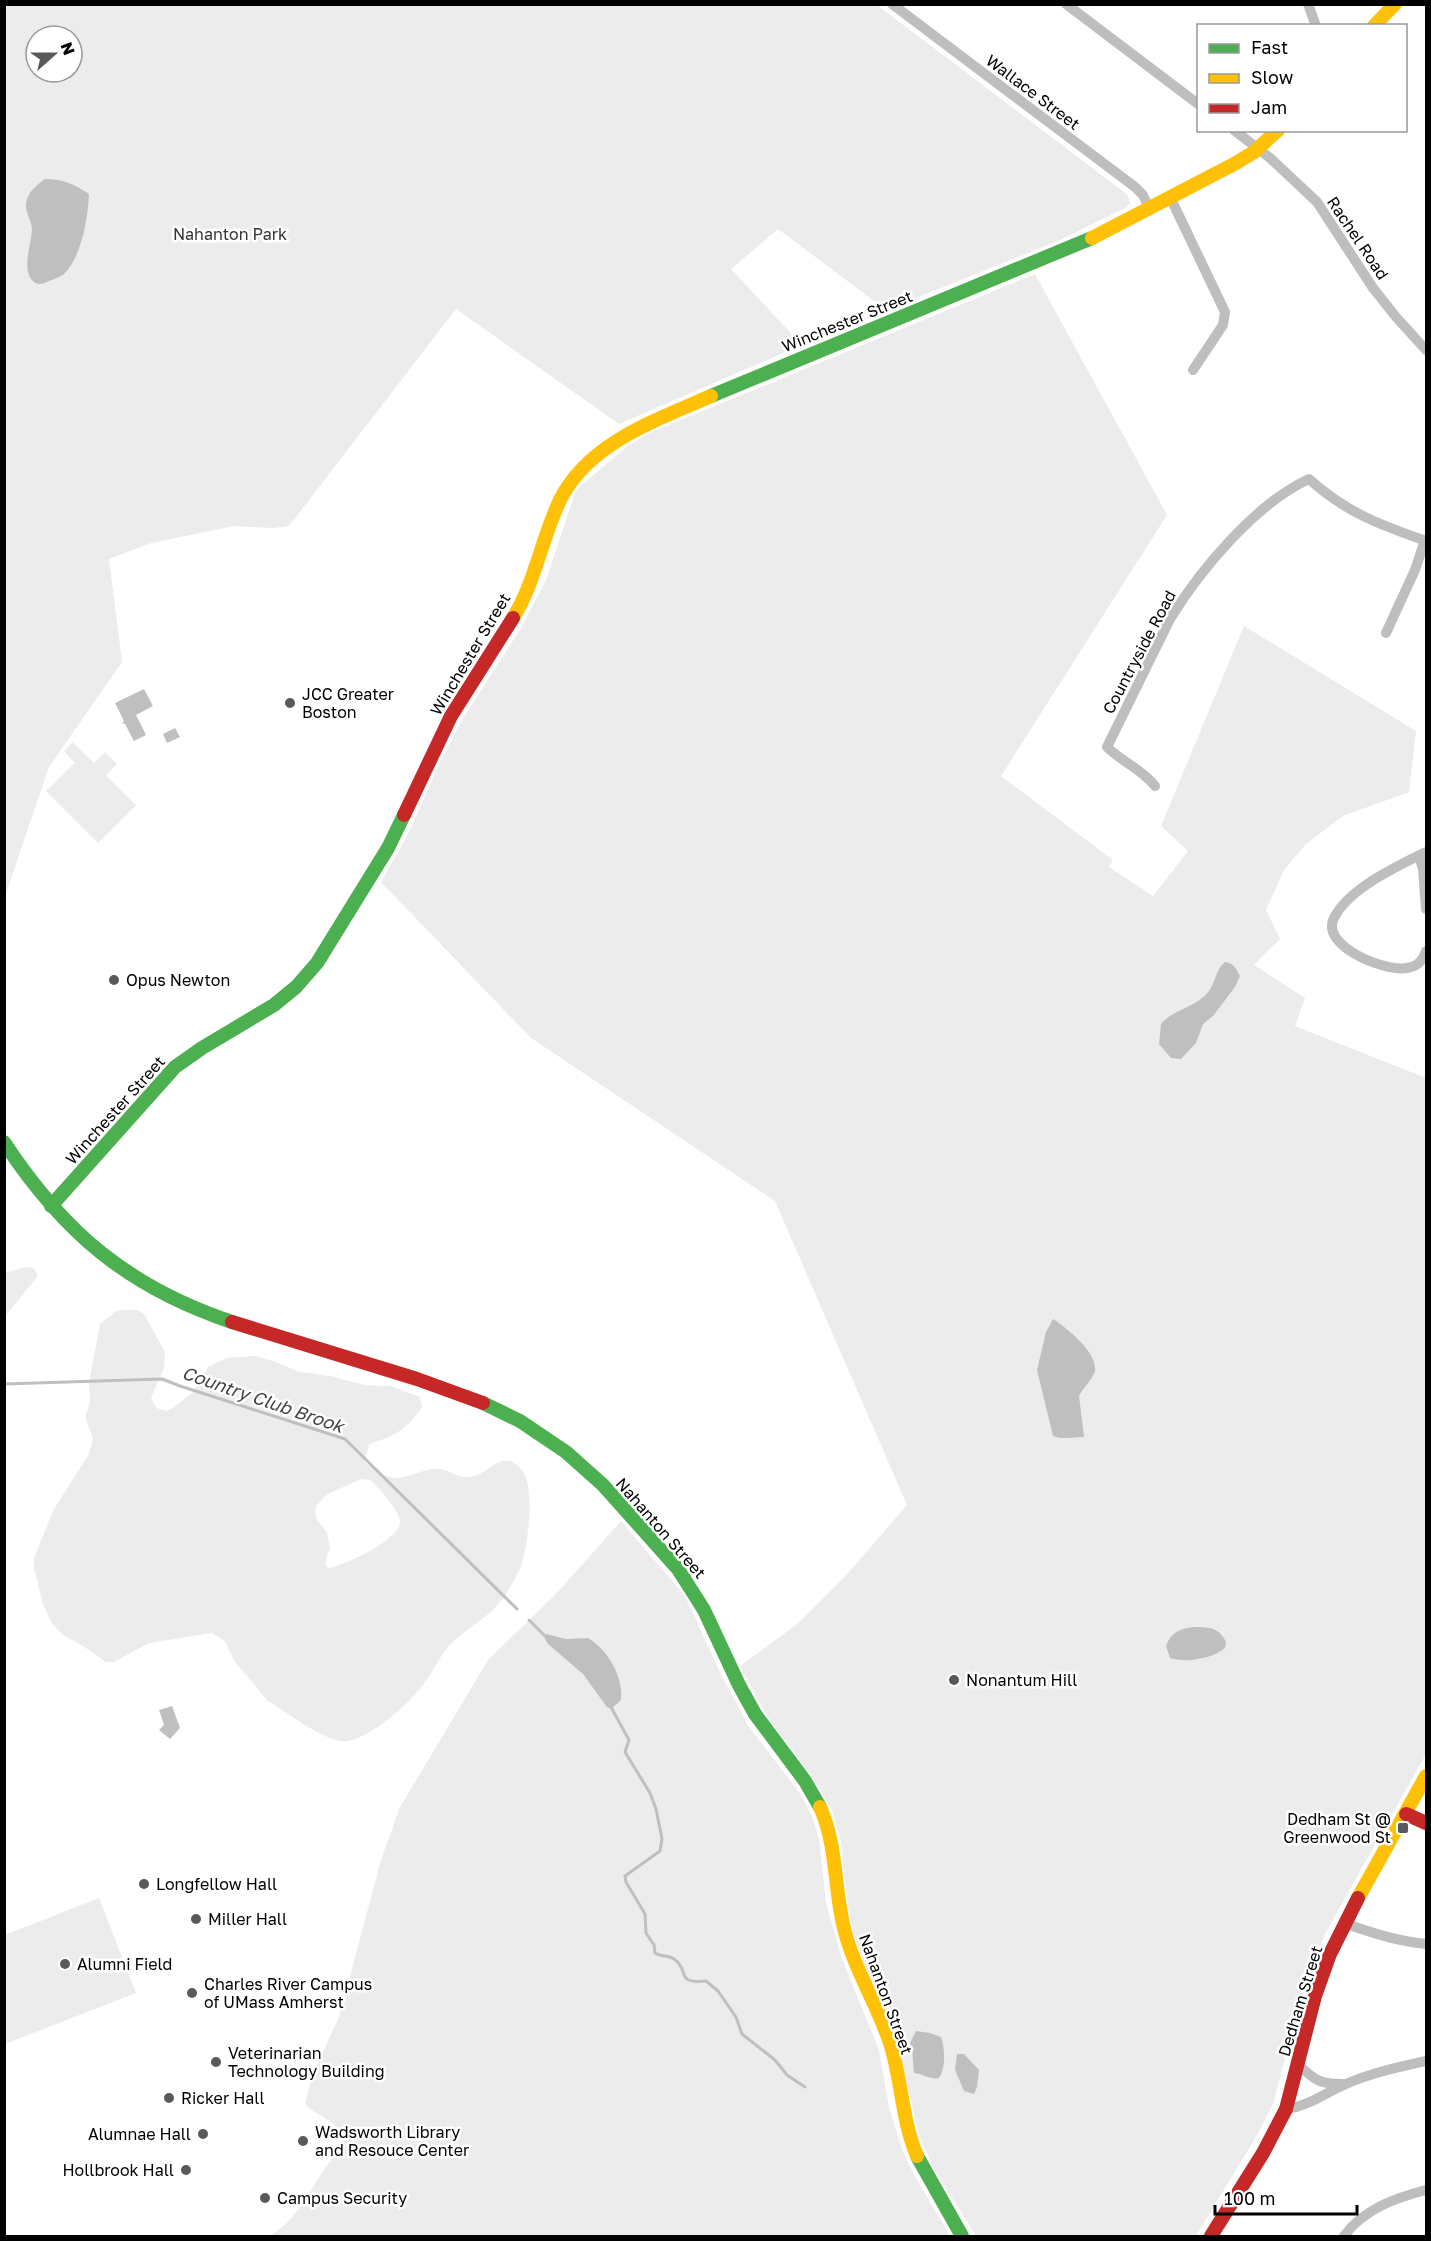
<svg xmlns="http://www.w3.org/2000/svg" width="1431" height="2241" viewBox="0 0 1431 2241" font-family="'Golos Text',sans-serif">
<rect width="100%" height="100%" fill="#fff"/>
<g fill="#ececec" fill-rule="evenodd">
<path d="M5 5H877L1128 195 1130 203 1127 207 1058 241 886 310 778 229 731 269 802 345 619 424 456 309 289 526 273 528 234 526 151 543 109 559 122 662 49 767 5 896ZM36 36H72V72H36Z"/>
<path d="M1035 274 1167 515 1001 776 1113 860 1109 867 1153 896 1188 851 1161 826 1244 626 1416 731 1409 792 1343 816 1306 844 1284 870 1266 910 1280 939 1254 965 1305 998 1295 1026 1426 1078V1754L1326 1932 1302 1994 1273 2104 1259 2132 1196 2236H976L934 2169 920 2137 894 2034 868 1975 854 1935 848 1908 841 1841 832 1810 816 1782 768 1718 740 1666 796 1625 849 1572 907 1505 775 1201 531 1038 381 882 408 834 440 762 462 720 521 628 546 580 576 490 625 448 649 433Z"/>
<path d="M73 742 94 763 105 752 117 764 106 775 136 805 98 843 46 791 75 763 64 751Z"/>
<path d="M26 1267 34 1268 38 1276 5 1316V1273Z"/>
<path d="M124 1310H137L144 1314 165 1352 164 1368 151 1398 155 1406 159 1409 166 1411 171 1409 191 1394 209 1366 227 1358 255 1356 273 1361 300 1372 330 1376 364 1385 390 1386 420 1397 422 1407C407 1429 394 1437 369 1444L365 1462C385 1478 392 1482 418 1473 425 1470 432 1468 440 1469 450 1470 458 1479 470 1477 491 1474 501 1447 521 1469 536 1485 528 1546 521 1566 516 1578 508 1592 500 1602 486 1620 463 1630 449 1646 437 1660 430 1678 418 1691 404 1708 370 1737 348 1741 330 1745 292 1716 276 1706L268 1701 235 1662 225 1641 212 1633 149 1643 114 1662H106L83 1646 63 1635 51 1622 43 1604 34 1568V1558L54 1509 89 1454 93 1439 85 1416 90 1403 89 1383 100 1324 116 1311ZM361 1479 370 1480C378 1487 399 1510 400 1521 402 1539 344 1566 328 1568L325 1563 330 1548 327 1532 317 1520 315 1511 317 1505 326 1495Z"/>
<path d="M621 1521 685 1596 720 1672 749 1727 800 1793 812 1816 819 1839 826 1903 841 1956 879 2050 889 2107 902 2149 913 2173 950 2236H270C299 2217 307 2194 326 2167 331 2159 338 2152 344 2144 340 2119 321 2120 305 2104L312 2076 339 2017 381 1860 400 1807 488 1660 555 1595Z"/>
<path d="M99 1898 136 1993 5 2044V1935Z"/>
</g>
<g fill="#bfbfbf">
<path d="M45 179C62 179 74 184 89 194 88 217 82 255 65 273 61 277 54 279 49 281 44 284 36 286 32 280 22 268 31 245 32 230 32 221 25 212 26 204 28 191 36 186 45 179Z"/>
<path d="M144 689 153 706 136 715 146 735 134 741 125 724 122 723 124 721 115 703Z"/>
<path d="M175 728 180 737 167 743 163 734Z"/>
<path d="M1225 962C1234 963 1236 969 1240 976L1235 987 1213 1016 1203 1024 1196 1043 1181 1059 1171 1058 1159 1044 1161 1024C1173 1009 1196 1008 1209 991 1216 982 1215 970 1225 962Z"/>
<path d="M1053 1319C1067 1328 1098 1353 1095 1371 1093 1379 1083 1388 1079 1396L1084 1437C1072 1437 1064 1440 1053 1436L1037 1370 1046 1332Z"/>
<path d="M1195 1627C1210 1627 1219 1628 1226 1642L1225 1648C1212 1659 1186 1663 1170 1658L1166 1646C1171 1632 1181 1628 1195 1627Z"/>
<path d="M546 1634 566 1639 588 1638C607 1649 624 1677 621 1700L611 1709 607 1707 583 1674 548 1644 545 1639Z"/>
<path d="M172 1706 180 1728 170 1739 159 1730 164 1725 159 1710Z"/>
<path d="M916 2031 930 2033 941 2037C945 2048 946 2068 939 2078 931 2080 923 2074 914 2073L912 2049 910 2043Z"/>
<path d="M957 2054H964L979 2070 977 2087 974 2094 964 2091 955 2070Z"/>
</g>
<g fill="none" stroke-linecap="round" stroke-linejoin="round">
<g stroke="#bfbfbf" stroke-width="3">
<path d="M4 1384 162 1379 180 1386 345 1439 517 1609"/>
<path d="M529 1620 546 1637"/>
<path d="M612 1709 629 1740 625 1752 650 1793 656 1809 662 1839 660 1851 625 1876 626 1882 645 1914 646 1933 654 1945 655 1953C661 1957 668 1955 674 1959 691 1971 674 1984 706 1981L718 1991 736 2017 742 2034 775 2060 787 2075 805 2087"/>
</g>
<g stroke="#bebebe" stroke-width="10">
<path d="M892 4 1135 187 1143 195 1150 210"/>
<path d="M1066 4 1198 104"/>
<path d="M1308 4 1316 26"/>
<path d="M1234 130 1270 158 1317 202 1373 288 1396 317 1426 350"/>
<path d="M1171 199 1225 312 1223 325 1193 370"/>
<path d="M1386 633 1415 570 1425 540"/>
<path d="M1155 786C1142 769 1122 762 1107 747L1170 619C1201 569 1255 504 1309 479 1347 513 1378 524 1426 541"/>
<path d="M1426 852C1398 866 1349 888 1334 918 1319 947 1391 975 1411 967 1419 965 1424 958 1426 951"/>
<path d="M1419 856 1423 869 1426 909"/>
<path d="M1344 1923C1372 1933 1397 1941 1426 1944"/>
<path d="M1298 2064C1315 2081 1320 2084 1343 2084"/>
<path d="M1286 2109C1309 2106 1325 2093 1346 2084 1371 2073 1399 2067 1426 2061"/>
<path d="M1344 2236C1364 2209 1395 2198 1426 2190"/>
</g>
<g stroke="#4caf50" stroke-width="14">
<path d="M711 396 1092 238"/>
<path d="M4 1142C64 1233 128 1287 232 1322"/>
<path d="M51 1206 175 1067 202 1048 274 1005 296 987 317 963 388 848 404 815"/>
<path d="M483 1403 520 1421 566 1452 603 1485 678 1569 704 1610 739 1685 755 1714 805 1781 820 1807"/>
<path d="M917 2156 962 2236"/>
</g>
<g stroke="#ffc107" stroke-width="14">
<path d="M1374 26 1395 4"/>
<path d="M1092 238 1236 163 1254 152 1278 130"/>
<path d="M513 618C536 581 542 536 561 498 590 442 657 420 711 396"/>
<path d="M820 1807C837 1845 834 1885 843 1924 852 1965 875 2000 889 2040 902 2078 901 2118 917 2156"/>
<path d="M1358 1898 1426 1776"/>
</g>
<g stroke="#c62828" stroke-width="14">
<path d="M404 815 451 716 513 618"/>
<path d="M232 1322 417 1379 483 1403"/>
<path d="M1406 1814 1426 1823"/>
<path d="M1211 2236 1263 2153 1286 2109 1315 1996 1330 1954 1358 1898"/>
</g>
</g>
<g fill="#595959" stroke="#fff" stroke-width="2">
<circle cx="290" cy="703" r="6"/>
<circle cx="114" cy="980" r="6"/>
<circle cx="954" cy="1680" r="6"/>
<rect x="1397" y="1822" width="12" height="12" rx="3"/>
<circle cx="144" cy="1884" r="6"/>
<circle cx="196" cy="1919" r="6"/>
<circle cx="65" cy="1964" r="6"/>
<circle cx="192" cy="1993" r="6"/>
<circle cx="216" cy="2062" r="6"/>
<circle cx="169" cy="2098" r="6"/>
<circle cx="203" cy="2134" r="6"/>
<circle cx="303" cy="2141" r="6"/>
<circle cx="186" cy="2170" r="6"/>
<circle cx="265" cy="2198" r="6"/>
</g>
<g text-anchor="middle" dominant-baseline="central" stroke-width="5" stroke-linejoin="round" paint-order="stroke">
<g font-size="16" fill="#000" stroke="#fff">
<text transform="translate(1033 92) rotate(37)">Wallace Street</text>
<text transform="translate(1358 238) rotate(56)">Rachel Road</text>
<text transform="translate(847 321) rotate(-22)">Winchester Street</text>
<text transform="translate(1139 652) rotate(-62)">Countryside Road</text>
<text transform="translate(470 654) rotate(-59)">Winchester Street</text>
<text transform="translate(115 1110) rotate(-48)">Winchester Street</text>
<text transform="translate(661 1528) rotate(49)">Nahanton Street</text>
<text transform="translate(886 1994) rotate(70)">Nahanton Street</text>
<text transform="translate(1300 2001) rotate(-73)">Dedham Street</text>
</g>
<g font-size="16" fill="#333" stroke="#fff">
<text x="230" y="234">Nahanton Park</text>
</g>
<g font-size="16" fill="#000" stroke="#fff" text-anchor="start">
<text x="302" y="694">JCC Greater<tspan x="302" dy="18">Boston</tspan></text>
<text x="126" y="980">Opus Newton</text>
<text x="966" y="1680">Nonantum Hill</text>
<text x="1391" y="1819" text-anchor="end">Dedham St @<tspan x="1391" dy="18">Greenwood St</tspan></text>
<text x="156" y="1884">Longfellow Hall</text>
<text x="208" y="1919">Miller Hall</text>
<text x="77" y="1964">Alumni Field</text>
<text x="204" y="1984">Charles River Campus<tspan x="204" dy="18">of UMass Amherst</tspan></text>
<text x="228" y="2053">Veterinarian<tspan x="228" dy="18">Technology Building</tspan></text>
<text x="181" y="2098">Ricker Hall</text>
<text x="315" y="2132">Wadsworth Library<tspan x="315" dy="18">and Resouce Center</tspan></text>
<text x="191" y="2134" text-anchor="end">Alumnae Hall</text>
<text x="174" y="2170" text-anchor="end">Hollbrook Hall</text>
<text x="277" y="2198">Campus Security</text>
</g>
<g font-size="18" font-style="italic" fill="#444" stroke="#fff">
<text transform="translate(263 1399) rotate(19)">Country Club Brook</text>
</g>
</g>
<rect width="1431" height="2241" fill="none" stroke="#000000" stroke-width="12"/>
<rect x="1197" y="24" width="210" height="108" fill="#ffffff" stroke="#999999" stroke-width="1.5"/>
<rect x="1209" y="44" width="30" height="9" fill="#4caf50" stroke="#999999" stroke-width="1.5"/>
<text x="1251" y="54" font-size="18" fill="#000000">Fast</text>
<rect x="1209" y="74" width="30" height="9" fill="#ffc107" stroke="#999999" stroke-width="1.5"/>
<text x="1251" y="84" font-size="18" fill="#000000">Slow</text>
<rect x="1209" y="104" width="30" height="9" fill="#c62828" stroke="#999999" stroke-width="1.5"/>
<text x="1251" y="114" font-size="18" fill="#000000">Jam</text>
<g transform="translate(54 54) rotate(69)"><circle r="28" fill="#ffffff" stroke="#999999" stroke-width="1.5"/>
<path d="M0-4.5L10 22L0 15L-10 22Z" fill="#595959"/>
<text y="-9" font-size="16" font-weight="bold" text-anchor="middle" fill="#000000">N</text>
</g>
<path d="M1215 2205v9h142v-9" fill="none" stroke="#000000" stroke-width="3"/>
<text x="1224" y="2205" font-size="18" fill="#000000" stroke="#ffffff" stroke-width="4.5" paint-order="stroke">100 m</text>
</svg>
